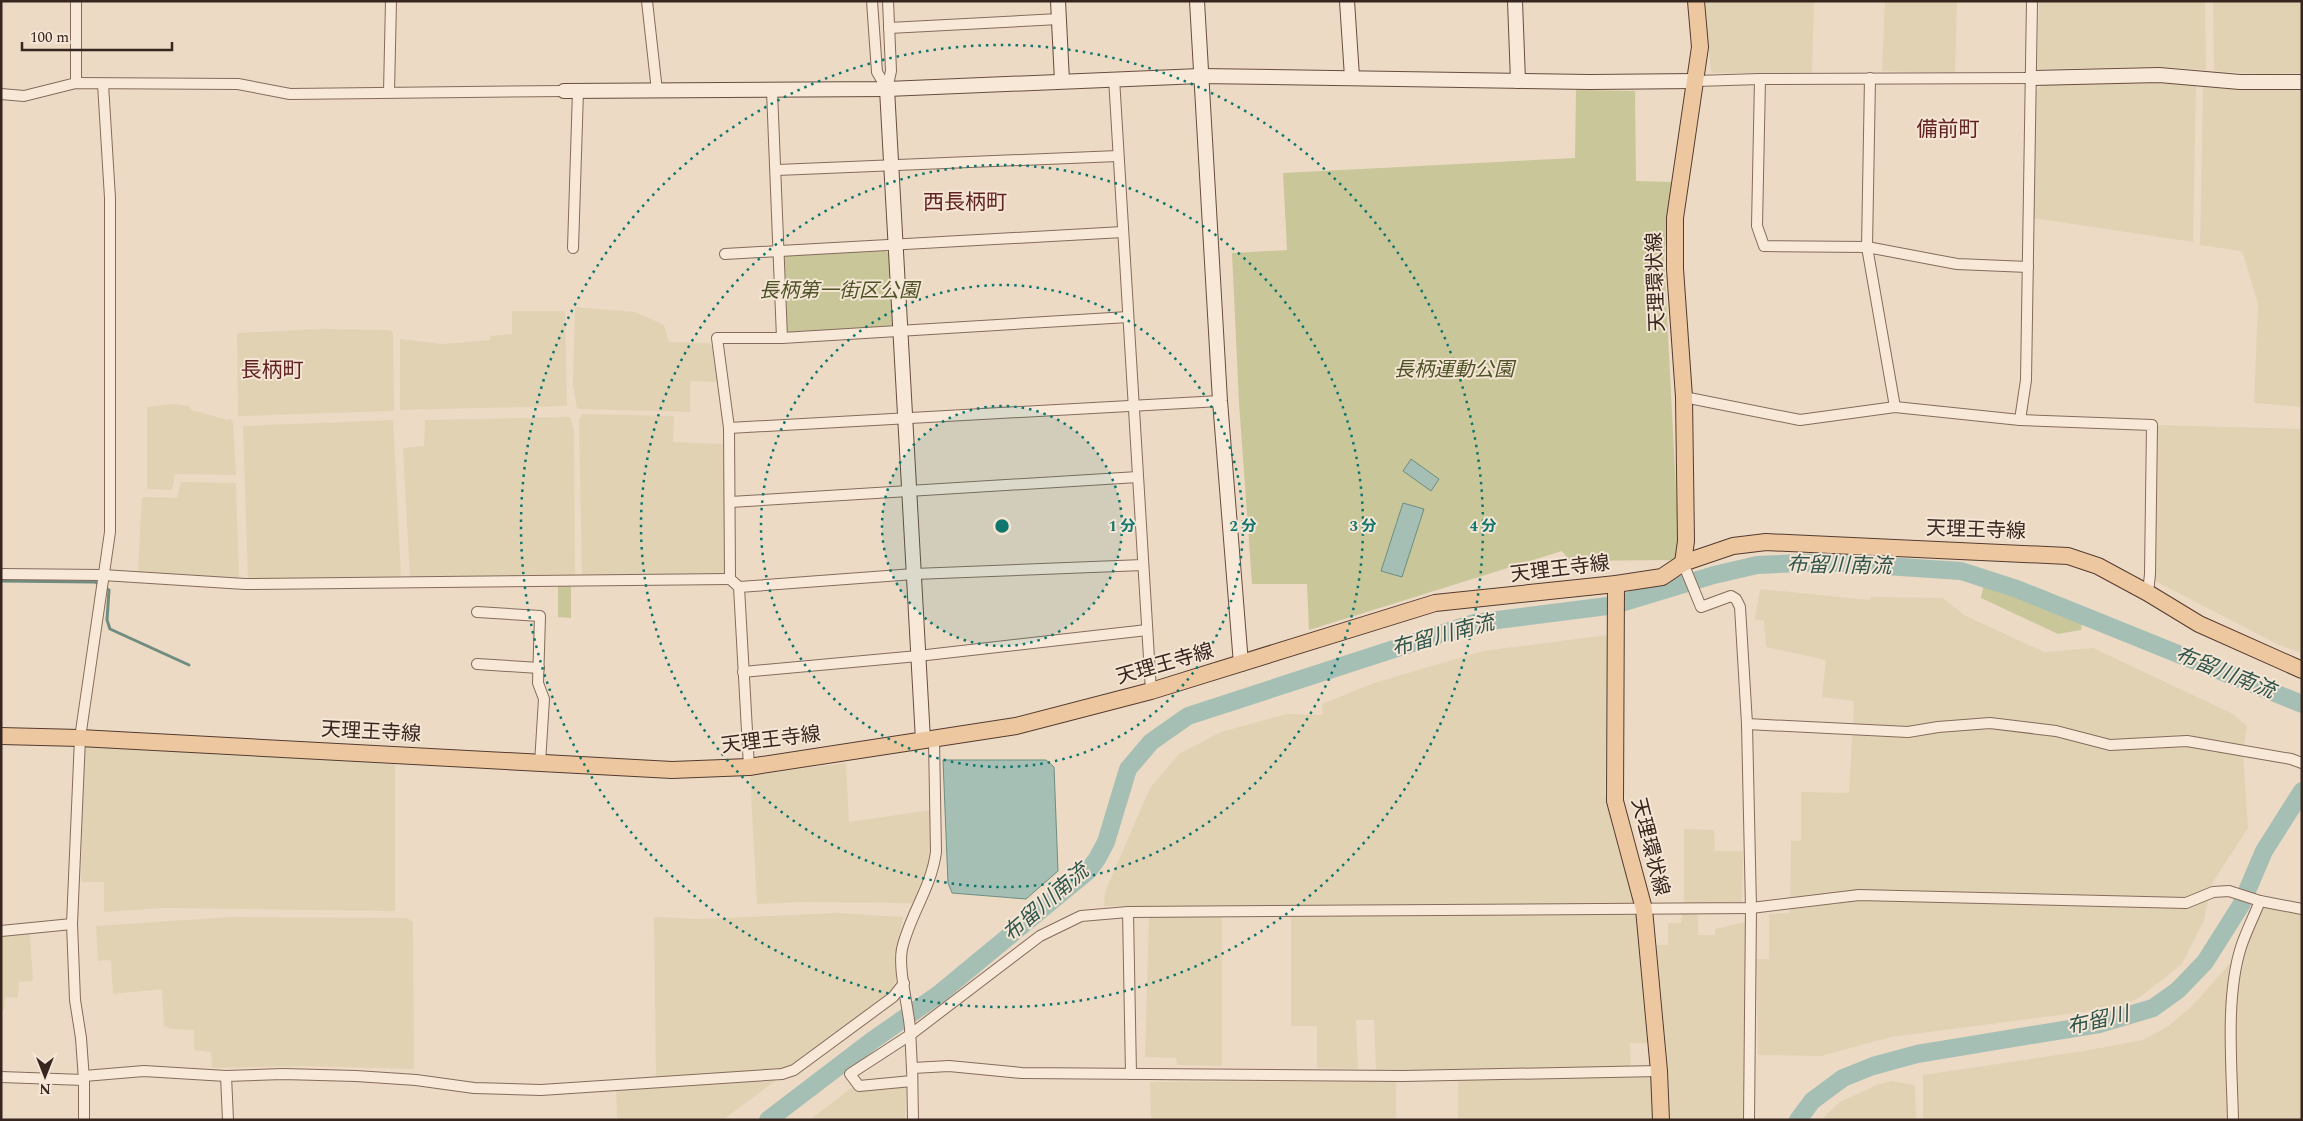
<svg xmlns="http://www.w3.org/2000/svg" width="2303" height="1121" viewBox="0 0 2303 1121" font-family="Spectral,'Noto Sans JP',serif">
<rect width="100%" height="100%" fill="#ecdac5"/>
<g fill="#e1d2b3">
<path d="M1705 1H1814L1812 73H1711Z"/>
<path d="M1885 1H1957L1955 73 1882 71Z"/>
<path d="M2039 1H2205L2206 70 2160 67 2037 69Z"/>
<path d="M2213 1H2302V73L2264 74 2214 71Z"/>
<path d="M2160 81 2196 84 2193 242 2033 218 2036 91 2043 84Z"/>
<path d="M2203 86H2302V407L2254 403 2258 304 2243 254 2240 251 2200 245Z"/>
<path d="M575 307 635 312 664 325 669 342 708 343 713 347 714 364 720 371 721 382 690 381V412L577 409 573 385Z"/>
<path d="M512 311H565L567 406 400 410V339L442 344 490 340V336L512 334Z"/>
<path d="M321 329 389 330 393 332 394 411 238 416 237 333Z"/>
<path d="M173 404 190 406 191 410 228 420 230 418 233 423 236 475 175 474 172 490 147 489V407Z"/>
<path d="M582 414 674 416 673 442 725 444 726 575 582 576 579 420Z"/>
<path d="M570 417 574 430 575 576 410 579 403 448 424 446 425 420Z"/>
<path d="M393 420 401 573 399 578 248 579 243 426Z"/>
<path d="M2157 425 2302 429V653L2279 645 2155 581Z"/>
<path d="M181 482 236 483 239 578 138 572 142 497 177 498Z"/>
<path d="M1760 589 1870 600 1871 597 1943 598 1964 615 2044 652 2093 648 2231 713 2247 726 2243 753 2248 828 2211 885 2204 920 2182 964 2140 997 2121 1007 1891 1037 1821 1056 1758 1055 1756 959H1769V914L1790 913 1791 841H1801V792L1849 793 1854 701 1822 697 1826 660 1766 647 1764 621 1755 619Z"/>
<path d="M1608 635 1605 792 1613 830 1635 905 1104 906 1105 892 1150 788 1179 754 1221 732 1286 714 1323 715 1322 704 1374 683 1483 651Z"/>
<path d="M84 746 395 760V911L165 908 104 912V882H81Z"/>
<path d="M846 763 849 822 931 810 932 865 916 901 914 903 802 902 757 904 750 775Z"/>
<path d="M1684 829 1714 830 1715 851H1743L1742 902 1684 903Z"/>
<path d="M2262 907 2302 911V1120H2236V1006L2243 947Z"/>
<path d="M837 913 903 917 897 947V976L892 990 887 998 795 1065 778 1069 656 1077 654 917 702 919Z"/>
<path d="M1638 913 1649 1043H1630L1631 1076 1651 1077 1653 1120H1458V1070H1376L1374 1020H1356L1358 1069 1317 1068V1026H1291V915Z"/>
<path d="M1682 914 1698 915V935H1715V929L1745 922 1743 1120H1665L1653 945H1668V923H1681Z"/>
<path d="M1222 916V1066L1177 1065 1176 1058 1145 1057 1149 917Z"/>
<path d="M232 917 407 918 413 922 414 1069 306 1066 212 1068 211 1052 194 1050V1030L171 1029 164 1026 162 989 113 994 111 960 98 961 96 926Z"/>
<path d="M30 934 33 981 19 982 18 998 5 997 4 1010H1V936Z"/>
<path d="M2235 958 2228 1120H1923V1075L2084 1051 2143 1040 2167 1027 2190 1008Z"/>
<path d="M774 1079 775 1081 723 1120H617L616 1089Z"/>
<path d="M1396 1081V1120H1151L1150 1082Z"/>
<path d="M1891 1081 1915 1085 1916 1120H1821L1840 1102 1877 1085Z"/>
<path d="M906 1087 905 1120H810L851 1088Z"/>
</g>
<g fill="#c9c799">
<path d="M1576 90 1635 91 1636 181 1672 182 1664 258 1679 548 1674 560 1570 561 1562 551 1309 630 1307 584H1252L1239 403 1232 253 1287 250 1283 173 1575 158Z"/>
<path d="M877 246 891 254 896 330 790 336 786 331 783 260 786 252Z"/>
<path d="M1984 583 2046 602 2083 617 2081 630 2058 634 1981 598Z"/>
<path d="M571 584V618L558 617V585Z"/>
</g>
<g fill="#a6bfb4" stroke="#6e8d80">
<path d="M1411 459 1439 479 1431 491 1403 471Z"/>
<path d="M1403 503 1424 509 1402 577 1381 571Z"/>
<path d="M943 760H1046L1054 767 1058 871 1026 899 952 893 948 883Z"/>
</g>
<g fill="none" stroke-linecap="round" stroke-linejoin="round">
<path stroke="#6e8d80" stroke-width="3" d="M1 581 95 582 109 590 107 620 110 629 189 665"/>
<g stroke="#a6bfb4" stroke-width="18">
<path d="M768 1120 873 1040 939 994 1088 871 1097 859 1106 842 1128 769 1151 742 1188 716 1474 623 1615 605 1714 575 1757 565 1825 562 1961 571 2017 589 2302 704"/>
<path d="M1798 1120 1812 1101 1843 1078 1873 1066 1917 1054 2099 1024 2153 1008 2178 990 2205 962 2241 905 2264 851 2302 791"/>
</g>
<defs>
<g id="street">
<path d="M647 1 657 91"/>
<path d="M872 1 877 72 887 89"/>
<path d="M889 28 1059 19"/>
<path d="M1114 78 1151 691"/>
<path d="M1870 78 1867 247 1895 407"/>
<path d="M1760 79 1757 226 1764 246 1867 247 1957 264 2028 267"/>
<path d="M1696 81 1760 79 2030 78"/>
<path d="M76 83V1"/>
<path d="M887 89 891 71 888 1"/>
<path d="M772 91 782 338"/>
<path d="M389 92 391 1"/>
<path d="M1 94 24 96 76 83 238 84 290 94 564 91"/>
<path d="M777 170 1118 156"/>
<path d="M573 248 578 91"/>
<path d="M725 254 1123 232"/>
<path d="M1684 397 1800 420 1895 407 2020 420 2152 425 2150 574 2148 593"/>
<path d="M2020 420 2026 380 2032 1"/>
<path d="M729 428 1220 401"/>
<path d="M730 502 1138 477"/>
<path d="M1683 563 1701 607 1731 596 1736 599 1740 607 1747 724 1751 908 1749 1120"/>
<path d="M1 574 103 575 245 584 730 579"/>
<path d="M739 587 914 574 1143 565"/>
<path d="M477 612 540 616 538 683 544 699 540 763"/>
<path d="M477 664 539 668"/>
<path d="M743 672 918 656 1147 630"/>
<path d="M1747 724 1908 732 1938 727 1990 723 2056 731 2110 745 2187 741 2291 759 2302 763"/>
<path d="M749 767 739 587 730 579 729 428 717 338H782L1128 317"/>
<path d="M1128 912 1131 1074"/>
<path d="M1 931 72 924"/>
<path d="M913 1068 949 1066 1022 1073 1403 1076 1659 1071"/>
<path d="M84 1076 144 1071 226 1076 283 1074 356 1076 416 1080 474 1088 541 1090 782 1074 794 1070 893 997 904 983"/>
<path d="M226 1076 228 1120"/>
<path d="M1 1077 84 1080"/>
<path d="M912 1081 859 1086 850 1074 910 1035 1040 936 1081 916 1128 912 1751 908 1859 895 2186 903 2213 892 2229 891 2260 901 2302 909"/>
<path d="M84 1120V1080L81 1038 75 1000 72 924 80 738 110 532V198L103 84"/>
<path d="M913 1120C913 1089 912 1059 910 1028 908 1006 898 969 902 949 910 914 931 889 936 852L934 740"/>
<path d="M2233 1120C2232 1067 2225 997 2241 947 2246 932 2254 916 2260 901"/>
</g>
<g id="secondary">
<path d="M1058 1 1062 81"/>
<path d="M1197 1 1220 401 1241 664"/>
<path d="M1347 1 1352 77"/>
<path d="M1515 1 1518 81"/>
<path d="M2030 78 2159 75 2240 82H2302"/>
<path d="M887 89 923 740"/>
<path d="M564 91 887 89 1200 76 1590 82 1696 81"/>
</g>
<g id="primary">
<path d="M1683 563 1686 541 1684 397 1675 269V218L1700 47 1696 1"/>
<path d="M1616 584 1615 801 1644 909 1659 1071 1661 1120"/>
<path d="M1 736 80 738 672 770 749 767 1016 726 1151 691 1435 603 1616 584 1662 577 1683 563 1733 546 1766 542 2068 556 2098 566 2148 593 2199 624 2302 670"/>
</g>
</defs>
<use href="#street" stroke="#866b5c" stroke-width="12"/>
<use href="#secondary" stroke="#684d3f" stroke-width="16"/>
<use href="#primary" stroke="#543b30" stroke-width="18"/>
<use href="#street" stroke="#f7e8d8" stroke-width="10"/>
<use href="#secondary" stroke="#f7e8d8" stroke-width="14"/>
<use href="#primary" stroke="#edc79f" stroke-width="16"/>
</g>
<circle cx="1002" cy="526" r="120" fill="#0f766e" fill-opacity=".12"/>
<g fill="none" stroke="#0f766e" stroke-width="2.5" stroke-dasharray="2.5 5">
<circle cx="1002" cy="526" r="120"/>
<circle cx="1002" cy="526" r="241"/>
<circle cx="1002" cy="526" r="361"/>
<circle cx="1002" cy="526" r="481"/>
</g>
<g text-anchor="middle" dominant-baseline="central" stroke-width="4" stroke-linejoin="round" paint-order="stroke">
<g font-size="20" fill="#37261f" stroke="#f4e5d4">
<text transform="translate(1656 282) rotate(-92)">天理環状線</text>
<text transform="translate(1976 530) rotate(2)">天理王寺線</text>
<text transform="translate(1560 569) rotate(-7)">天理王寺線</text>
<text transform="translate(1165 664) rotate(-16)">天理王寺線</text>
<text transform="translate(371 732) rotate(3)">天理王寺線</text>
<text transform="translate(771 740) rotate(-7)">天理王寺線</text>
<text transform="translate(1650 847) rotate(76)">天理環状線</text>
</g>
<g font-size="20" font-style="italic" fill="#4e5227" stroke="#f4e5d4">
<text x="839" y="291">長柄第一街区公園</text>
<text x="1454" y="370">長柄運動公園</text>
</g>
<g font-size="21" fill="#612321" stroke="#f4e5d4">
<text x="1948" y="130">備前町</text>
<text x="965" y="203">西長柄町</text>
<text x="272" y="371">長柄町</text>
</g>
<g font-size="21" font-style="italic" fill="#2f554d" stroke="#f4e5d4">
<text transform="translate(1839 566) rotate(1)">布留川南流</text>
<text transform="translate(1443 636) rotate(-15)">布留川南流</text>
<text transform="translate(2225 673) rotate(22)">布留川南流</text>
<text transform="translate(1046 903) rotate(-41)">布留川南流</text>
<text transform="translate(2098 1021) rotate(-13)">布留川</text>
</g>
</g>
<circle cx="1002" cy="526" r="8" fill="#0f766e" stroke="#f4e5d4" stroke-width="2.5"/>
<g font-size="15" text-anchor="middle" font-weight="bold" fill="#0f766e" stroke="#f4e5d4" stroke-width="4" stroke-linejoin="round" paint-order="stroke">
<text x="1122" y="531">1 分</text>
<text x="1243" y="531">2 分</text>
<text x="1363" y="531">3 分</text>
<text x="1483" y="531">4 分</text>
</g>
<rect width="2303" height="1121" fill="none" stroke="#37261f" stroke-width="5"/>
<g transform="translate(45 1076) rotate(180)" stroke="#f4e5d4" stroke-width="4" paint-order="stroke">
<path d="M0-4L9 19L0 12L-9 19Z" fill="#37261f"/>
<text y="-8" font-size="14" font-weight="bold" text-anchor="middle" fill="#37261f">N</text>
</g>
<path d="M22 42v8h150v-8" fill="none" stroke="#37261f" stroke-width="2.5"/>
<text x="30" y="42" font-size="15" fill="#37261f" stroke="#f4e5d4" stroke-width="4" paint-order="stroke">100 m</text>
</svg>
